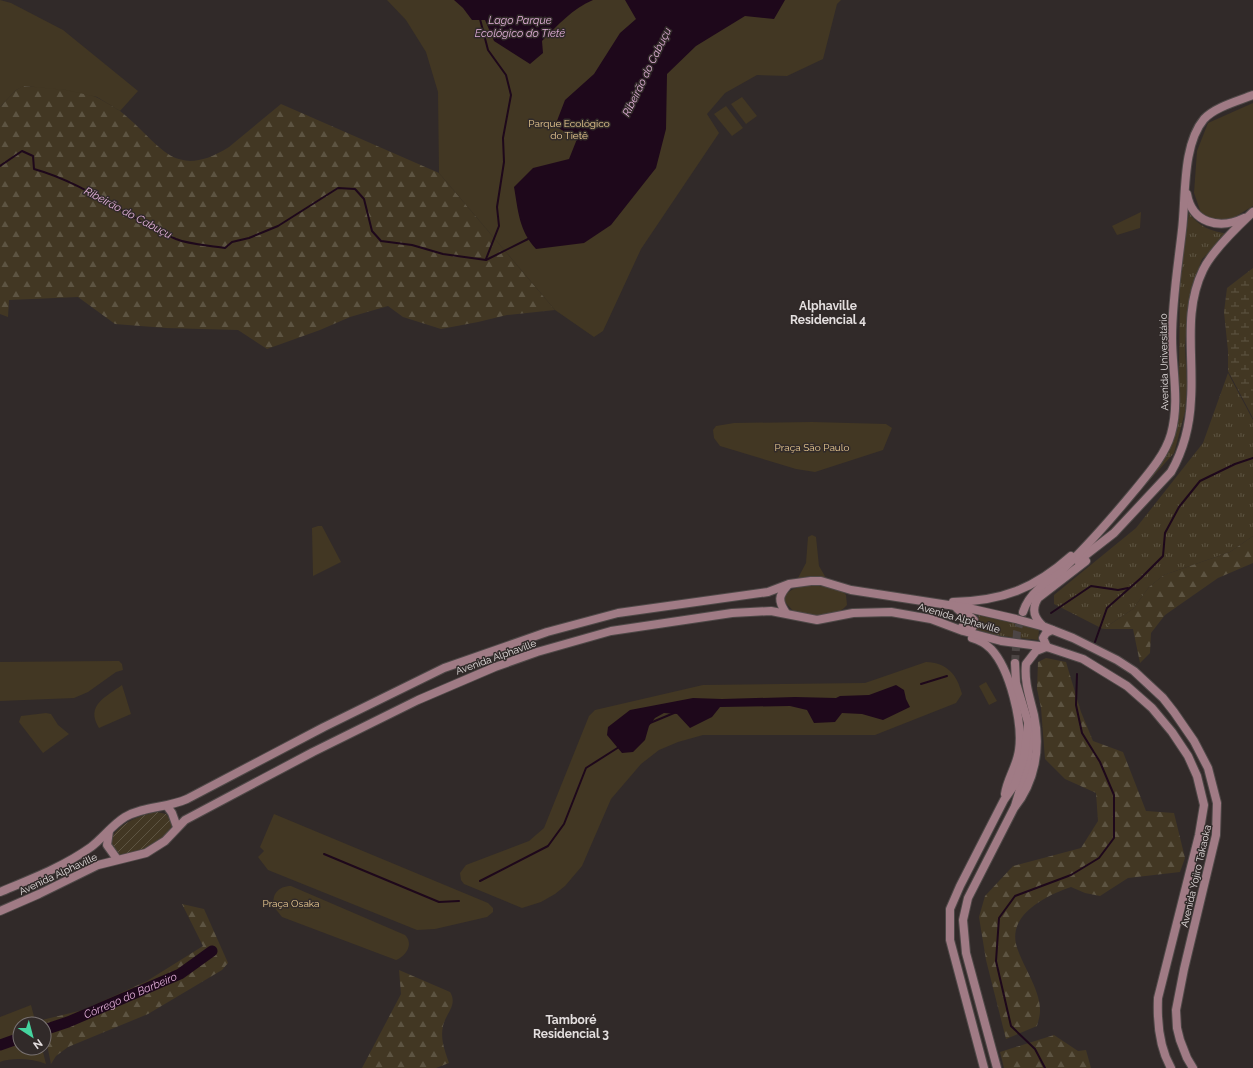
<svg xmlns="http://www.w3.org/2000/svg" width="1253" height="1068" viewBox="0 0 1253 1068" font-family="Raleway,sans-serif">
<defs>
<pattern id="grass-tufts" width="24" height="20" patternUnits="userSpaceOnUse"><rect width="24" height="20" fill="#423723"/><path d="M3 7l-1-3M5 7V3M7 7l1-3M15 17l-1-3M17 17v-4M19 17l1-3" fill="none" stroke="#5d5442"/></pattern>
<pattern id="forest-firs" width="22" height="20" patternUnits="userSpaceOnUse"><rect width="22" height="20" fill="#423723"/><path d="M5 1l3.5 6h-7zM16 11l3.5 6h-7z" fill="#5d5442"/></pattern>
<pattern id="wetland-marsh" width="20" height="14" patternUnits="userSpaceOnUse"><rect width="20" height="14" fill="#423723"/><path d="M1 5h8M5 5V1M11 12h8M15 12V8" fill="none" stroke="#5d5442"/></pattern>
<pattern id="garden-furrows" width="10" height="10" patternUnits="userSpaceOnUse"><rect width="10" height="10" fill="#423723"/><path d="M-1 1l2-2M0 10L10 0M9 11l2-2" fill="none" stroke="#5d5442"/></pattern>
</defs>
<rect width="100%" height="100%" fill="#312a29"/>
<g fill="url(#grass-tufts)">
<path d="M1189 213C1199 227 1211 231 1228 234L1202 259 1193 283 1188 307 1185 347 1187 385 1185 412 1174 453 1113 521 1168 451 1176 426 1179 378 1180 273Z"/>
<path d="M1228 373 1253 420V536L1230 552 1164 575 1149 587 1133 609 1103 629 1054 604V595L1136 528 1203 443Z"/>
<path d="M978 613 1039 630 1038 640 1001 636 975 629 979 622Z"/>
</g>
<g fill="url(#forest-firs)">
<path d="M23 86C43 87 82 89 98 98 105 102 113 106 120 111 159 141 172 183 229 147L281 104 439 173 555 310 507 315 478 322 441 329 403 317 388 306 350 317 320 330 267 349 238 330 166 328 115 324 78 297 9 300 8 317 0 314V107L16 90Z"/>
<path d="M1253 536V563L1218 578 1165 615 1151 633 1150 653 1140 663 1133 629H1103L1133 609 1149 587 1164 575 1230 552Z"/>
<path d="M1046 658 1066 662 1081 712 1093 741 1123 752 1146 811 1174 813 1185 858 1180 872 1128 878 1100 896 1085 893 1071 887C1048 895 1009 913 1016 944 1021 964 1041 990 1040 1011 1040 1016 1038 1022 1037 1026L1006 1039 986 960 979 917 985 896 1013 866 1081 848 1098 821 1096 793 1065 779 1045 759 1041 708 1037 689 1038 662Z"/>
<path d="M182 904 204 909 228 963 222 970 148 1014 68 1047 56 1056 51 1064 42 1020 83 1010 147 981 203 946Z"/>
<path d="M399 970 450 992C458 1005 446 1013 443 1026 440 1039 445 1051 449 1063L436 1068H362L401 994Z"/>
<path d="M1054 1035 1078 1051 1086 1050 1091 1068H1004L1000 1052Z"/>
</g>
<path fill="url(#wetland-marsh)" d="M1253 268V418L1228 371V351L1224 312 1227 288Z"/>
<g fill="#423723">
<path d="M0 0 11 3 63 30 138 91 120 111 97 97 66 90 24 86 16 90 0 107Z"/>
<path d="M387 0H841L837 4 823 59 787 76 757 75 725 93 707 114 719 133 641 249 603 331 594 337 555 310 439 173 438 92 426 52 406 20Z"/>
<path d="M742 97 757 116 746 124 731 104Z"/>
<path d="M1253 103V206L1228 221 1209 219 1201 213 1194 193 1197 151 1208 123Z"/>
<path d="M726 106 743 128 732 136 714 114Z"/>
<path d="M1141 212 1140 228 1117 235 1112 226Z"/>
<path d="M812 422 886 424 892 428 883 450 815 472 796 469 720 446 714 438 713 430 716 426 734 423Z"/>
<path d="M318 526H322L341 562 313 576 312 528Z"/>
<path d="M812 535 816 537 819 566 826 578 811 576 798 578 806 563 808 537Z"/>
<path d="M812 585 841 589 846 595 847 605C831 622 817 616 796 614L785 602 784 597C791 587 801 587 812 585Z"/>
<path d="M112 661H119L122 664 123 670 116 672 88 692 74 698 0 701V662Z"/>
<path d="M926 662C947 663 957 674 962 694L956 703 875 735H703L678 742 659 750 641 764 611 799 582 866 565 886 555 894 541 902 522 908 464 884 461 880 460 873 466 865 529 841 544 828 589 716 595 710 703 685 865 683Z"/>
<path d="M986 682 997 701 989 705 979 686Z"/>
<path d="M122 685 131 714 99 728C85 705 106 697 122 685Z"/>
<path d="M46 713 51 714 58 725 69 734 43 753 19 722 21 716Z"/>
<path d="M274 814 488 903 493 908V912L487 917 435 929 417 930 268 870 258 857 264 851 260 847Z"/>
<path d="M291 886 405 935C414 944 406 956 396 960L282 917 274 907C271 895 278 886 291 886Z"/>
<path d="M31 1005 36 1024H20V1048H42L46 1064C33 1059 14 1057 0 1062V1017Z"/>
</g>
<path fill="url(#garden-furrows)" d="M157 812 166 814 172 822C172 839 135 859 119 855 116 854 114 851 112 849L110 840C121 822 138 816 157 812Z"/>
<g fill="#1e081b">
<path d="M454 0H593C573 8 557 26 542 41L543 53 530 64 494 41 485 20H472L463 8Z"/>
<path d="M625 0H785L774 19 745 16 696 46 667 74 666 129 656 168 611 225 584 243 536 249C519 231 518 210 514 187L533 168 569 159 577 139 555 126 565 100 594 74 620 33 636 19Z"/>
<path d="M896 685 904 690 906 699 910 707 883 720 862 714 842 713 835 722 814 723 807 710 790 706 720 707 712 717 690 728 677 714 664 713 655 718 649 726 645 740 633 752 622 753 607 735 608 727 630 710 693 698 722 699 795 697 836 698 840 696 869 695Z"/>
</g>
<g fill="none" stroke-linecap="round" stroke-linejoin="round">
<g stroke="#1e081b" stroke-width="2">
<path d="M480 19 488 50 506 75 511 95 503 138 504 162 497 207 499 226 486 259"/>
<path d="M0 166 22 151 33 156 34 169C85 183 128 218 176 239 191 245 209 245 225 248L232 242 249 238 278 226 338 188 355 189 364 199 372 231 381 241 412 245 443 254 486 260 528 239"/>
<path d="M1051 613 1091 586 1118 590 1128 588"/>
<path d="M1095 642 1107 608 1141 578 1163 556 1165 533 1179 507 1200 481 1235 464 1253 458"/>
<path d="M921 684 947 676"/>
<path d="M650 723 674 713"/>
<path d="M324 854 439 902 459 901"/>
<path d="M480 881 548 846 564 824 586 768 619 747"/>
<path d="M1045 1068 1035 1049 1011 1026 996 961 999 918 1015 896 1071 875 1099 858 1114 838V795L1100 762 1082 733 1076 705 1077 674"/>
</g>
<g stroke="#1e081b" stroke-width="11">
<path id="s1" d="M44 1030 68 1022 180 974 212 951"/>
<path d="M0 1045 20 1038"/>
</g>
<path stroke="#4c4544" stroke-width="8" stroke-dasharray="8 4" stroke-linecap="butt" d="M1015 663 1017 632 1023 612"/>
<defs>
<g id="secondary">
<path d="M1187 194C1192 223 1219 230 1244 218"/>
<path d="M1078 561 1114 533 1171 472C1183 451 1190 424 1191 399 1194 356 1183 311 1203 270 1212 251 1238 226 1253 212"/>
<path d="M1058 574C1086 548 1111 519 1135 490 1149 473 1165 455 1171 434 1180 402 1172 370 1172 338 1172 301 1178 266 1182 230 1186 197 1182 145 1204 119 1215 107 1238 101 1253 95"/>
<path d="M953 602C1002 601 1034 589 1071 556"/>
<path d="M955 606C961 615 968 613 974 620V625L972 628 962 627"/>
<path d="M1023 612C1029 593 1046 582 1062 572"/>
<path d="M786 613C778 601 778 596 788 585"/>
<path d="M1044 627C1034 618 1031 610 1038 598L1086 561"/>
<path d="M972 638C979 640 985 643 991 649 1010 669 1023 723 1019 750 1017 766 1007 779 1005 794"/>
<path d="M1047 647 1043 638 1046 633 1052 630"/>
<path d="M1015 663 1016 683 1031 732 1027 766 1015 806"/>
<path d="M167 806 172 813 177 827"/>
<path d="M109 831 107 845 117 859"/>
<path d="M0 892C31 879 63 867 91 847 103 838 112 825 125 817 144 806 167 808 187 799L324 727 444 668 547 632 618 613 768 592 789 584 811 581H821L851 590 968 608 1016 619 1045 627 1073 638 1117 660 1134 671 1163 698 1174 712 1194 741 1208 768 1217 803 1216 835 1184 969 1176 1010 1177 1028 1180 1040 1187 1058 1193 1068"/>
<path d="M0 911 39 894 98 865 146 853 165 841 185 820 313 752 418 700 495 667 537 652 611 631 732 613 771 611 817 620 853 613 891 612 931 619 963 631 1001 641 1047 647 1083 659 1127 686 1152 708 1172 732 1188 756 1197 776 1204 805 1199 835 1158 998C1157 1021 1159 1047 1171 1068"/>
<path d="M984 1068 950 940V909L960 886 1004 800 1015 784 1024 757 1028 724"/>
<path d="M997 1068 966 953 963 920 968 898 1014 808C1035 782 1041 748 1034 715 1030 698 1024 682 1026 664L1036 651 1046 647"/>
</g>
</defs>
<use href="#secondary" stroke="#4e4847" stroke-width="10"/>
<use href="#secondary" stroke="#a07b85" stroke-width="8"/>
</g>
<g text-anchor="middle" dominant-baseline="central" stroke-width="3" stroke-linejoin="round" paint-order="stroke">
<g font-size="10" fill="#eaca92" stroke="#312a29">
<text x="569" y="123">Parque Ecológico<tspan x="569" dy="12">do Tietê</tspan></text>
<text x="812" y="447">Praça São Paulo</text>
<text x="291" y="903">Praça Osaka</text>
</g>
<g font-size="10" fill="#e4dfdf" stroke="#312a29">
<text transform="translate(1164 362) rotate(-91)">Avenida Universitário</text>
<text transform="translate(959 618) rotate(16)">Avenida Alphaville</text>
<text transform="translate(496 657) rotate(-20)">Avenida Alphaville</text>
<text transform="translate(58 874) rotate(-25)">Avenida Alphaville</text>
<text transform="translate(1196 876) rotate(-77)">Avenida Yojiro Takaoka</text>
</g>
<g font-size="11" font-style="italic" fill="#e1aed8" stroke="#312a29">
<text x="520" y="20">Lago Parque<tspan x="520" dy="13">Ecológico do Tietê</tspan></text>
<text transform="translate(647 72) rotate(-64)">Ribeirão do Cabuçu</text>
<text transform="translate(128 213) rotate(28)">Ribeirão do Cabuçu</text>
<text stroke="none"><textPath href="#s1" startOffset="93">Córrego do Barbeiro</textPath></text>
</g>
<g font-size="12" font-weight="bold" fill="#e4dfdf" stroke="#312a29">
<text x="828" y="306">Alphaville<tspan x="828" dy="14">Residencial 4</tspan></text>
<text x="571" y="1020">Tamboré<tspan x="571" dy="14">Residencial 3</tspan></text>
</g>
</g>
<g transform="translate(32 1036) rotate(144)"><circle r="19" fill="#312a29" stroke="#797272"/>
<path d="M0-3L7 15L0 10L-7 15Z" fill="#45d49f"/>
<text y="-6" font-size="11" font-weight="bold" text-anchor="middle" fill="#e4dfdf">N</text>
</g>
</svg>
